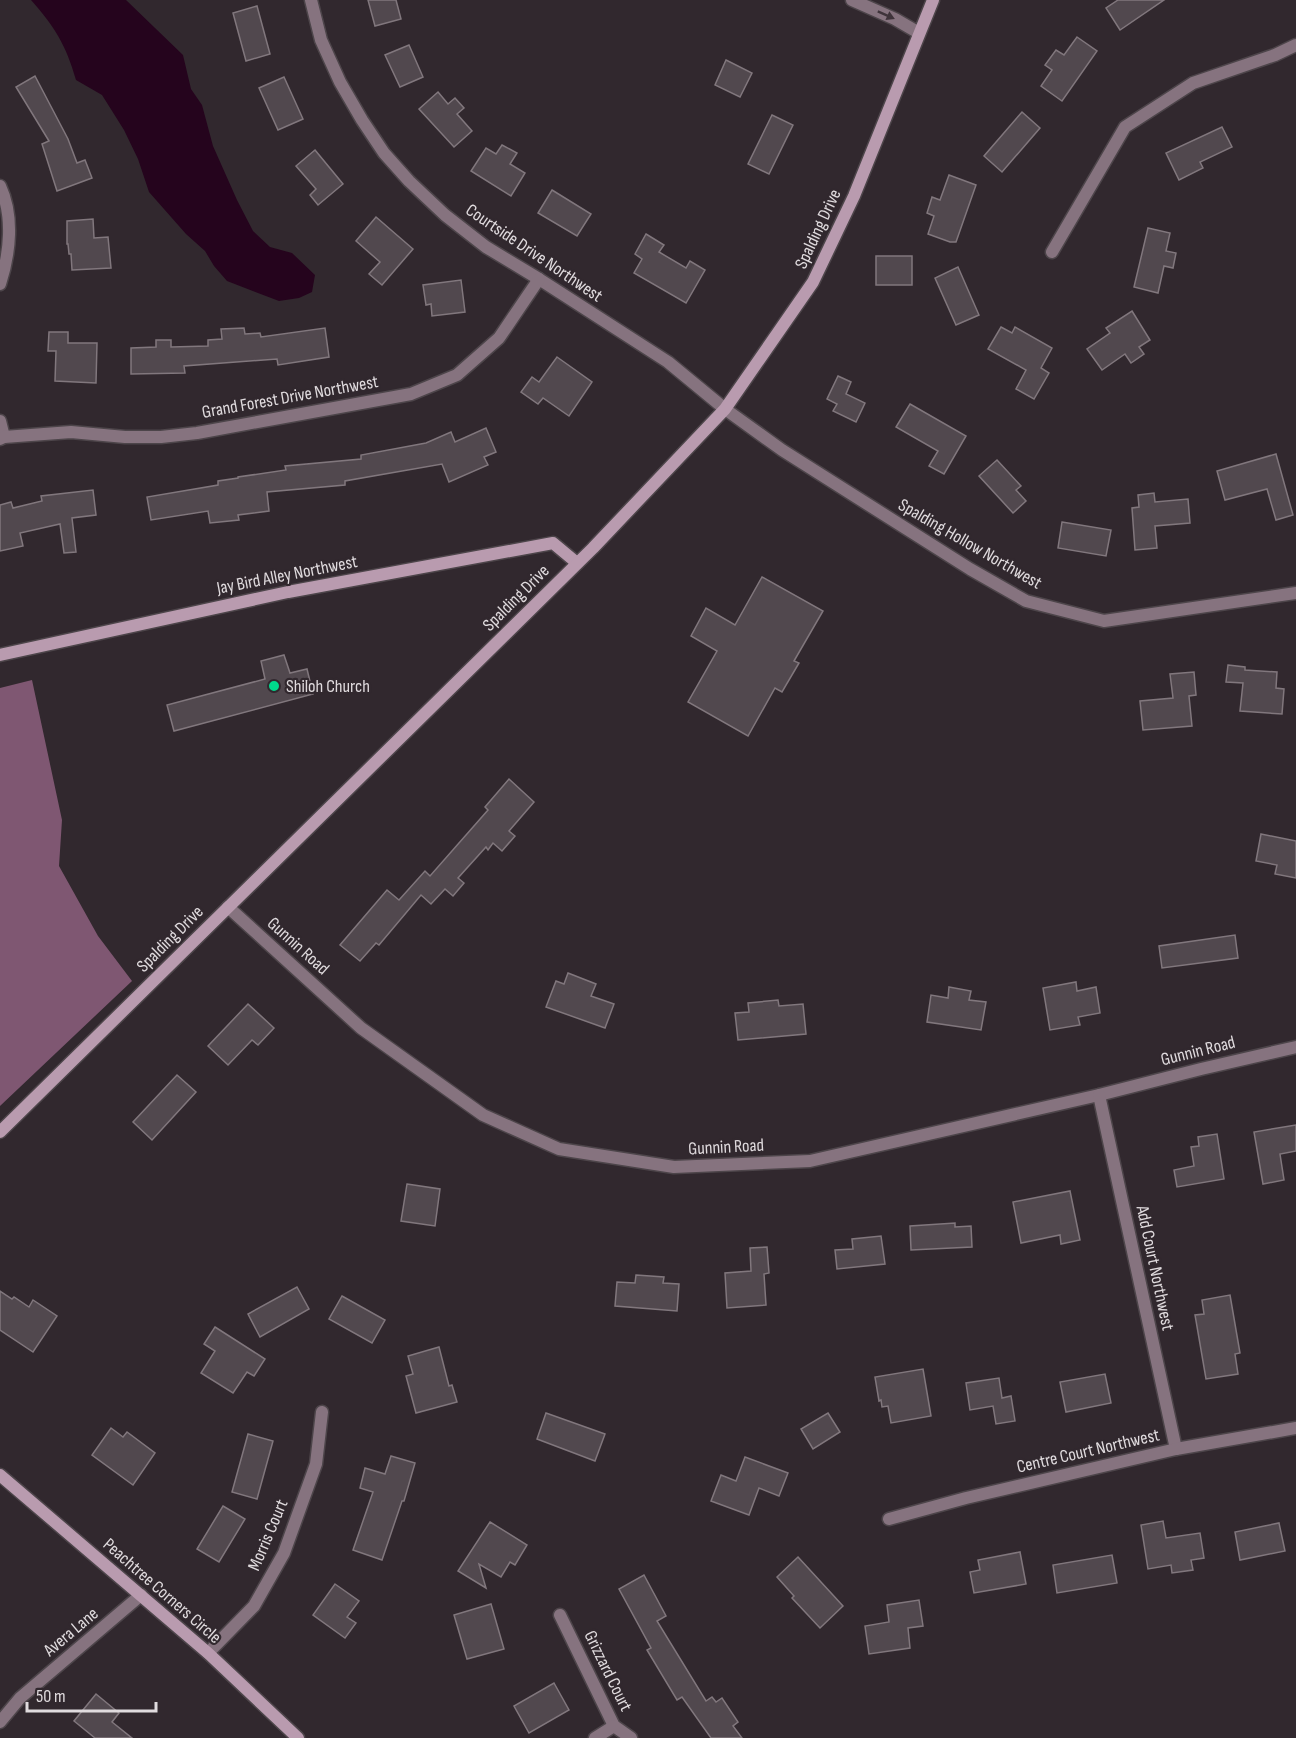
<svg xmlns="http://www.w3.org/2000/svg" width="1296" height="1738" viewBox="0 0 1296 1738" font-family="'Sofia Sans Condensed',sans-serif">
<rect width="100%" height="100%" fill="#31282e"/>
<path fill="#7f5772" d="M32 680 62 820 59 866 98 936 132 981 0 1106V688Z"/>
<path fill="#25041d" d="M31 0H126L183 55 191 89 202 105 213 146 237 200 253 231 270 247 292 253 315 275 312 292 299 298 279 301 227 281 214 266 205 251 186 234 149 192 138 159 124 130 102 95 76 80C66 45 55 27 31 0Z"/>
<g fill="#51484e" stroke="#81777d" stroke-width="1.5">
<path d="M368 0H396L401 19 375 26Z"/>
<path d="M1118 0H1164L1120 30 1106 8Z"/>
<path d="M257 6 270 54 246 61 233 13Z"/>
<path d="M1077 37 1097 51 1062 101 1041 86 1052 70 1045 65 1056 50 1064 55Z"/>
<path d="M409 45 423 77 400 87 385 55Z"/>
<path d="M726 60 752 73 740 97 715 85Z"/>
<path d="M35 76 68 139 77 163 85 160 92 178 57 191 42 144 49 141 16 87Z"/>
<path d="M284 77 303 119 278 130 259 88Z"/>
<path d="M438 92 448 104 455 98 464 108 457 114 472 131 454 147 419 109Z"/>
<path d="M1022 112 1040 128 1002 172 984 156Z"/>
<path d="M772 115 793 125 769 174 748 164Z"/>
<path d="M1222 127 1232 147 1200 162 1203 168 1179 180 1166 153Z"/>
<path d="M502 145 517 153 510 164 525 173 511 196 471 171 486 148 496 154Z"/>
<path d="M315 150 343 184 318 205 310 195 316 189 296 166Z"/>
<path d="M949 175 976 185 956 242H950L928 234 934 216 927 213 932 197 940 200Z"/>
<path d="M552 190 591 214 577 236 538 213Z"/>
<path d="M376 217 413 249 382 285 369 274 380 262 356 241Z"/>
<path d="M93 219 94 238 108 237 111 268 72 270 71 254H69L68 244H67V221Z"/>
<path d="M1148 228 1170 233 1166 251 1176 253 1173 268 1164 266 1158 293 1134 287Z"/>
<path d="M646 234 664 245 659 252 686 268 690 261 705 270 686 303 634 273 642 259 635 254Z"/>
<rect x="876" y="256" width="36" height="29"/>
<path d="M958 267 979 315 956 325 935 278Z"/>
<path d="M461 280 465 312 432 316 431 304 426 305 423 285Z"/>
<path d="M1132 311 1150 340 1139 347 1144 354 1131 363 1125 354 1102 370 1087 349 1110 333 1106 328Z"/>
<path d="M1001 327 1012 333 1015 327 1052 348 1041 368 1049 373 1034 399 1016 389 1026 370 988 349Z"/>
<path d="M244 328 245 334 260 333 261 337 325 328 329 357 278 365 277 359 184 366 185 373 131 374V348L156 347V340H171V347L208 346V340L222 339 221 329Z"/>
<path d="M49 332H68V343H97L96 383 55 381 56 351H48Z"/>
<path d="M557 357 592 382 569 416 543 398 538 404 521 392 532 377 539 382Z"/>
<path d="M838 376 851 382 846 394 865 403 856 422 833 411 837 404 827 399Z"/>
<path d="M910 404 966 436 944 474 929 466 938 451 896 427Z"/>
<path d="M486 428 496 452 484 457 488 465 449 482 442 464 345 481V485L267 492 269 511 238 515 239 520 210 523 208 511 151 520 147 497 218 485V481L238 478V477L286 470 285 466 361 459V455L426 443 451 432 455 442Z"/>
<path d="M1276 454 1293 515 1276 520 1267 489 1225 500 1217 471Z"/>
<path d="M997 460 1021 486 1016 490 1026 501 1013 513 979 476Z"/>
<path d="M93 490 96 515 72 518 76 552 64 553 60 524 20 533 23 546 0 551V505L11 502 13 508 42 501 41 496Z"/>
<path d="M1154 493 1155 502 1188 499 1190 523 1155 526 1157 548 1135 550 1132 508 1139 507 1138 495Z"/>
<path d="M1062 522 1111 530 1106 556 1058 548Z"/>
<path d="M762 577 823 611 794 661 799 663 782 692 775 688 748 736 688 702 717 651 691 636 706 608 735 625Z"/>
<path d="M284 655 290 673 307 669 313 694 174 731 167 705 265 679 261 661Z"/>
<path d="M1228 665 1245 667V670L1277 672 1276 688 1284 689 1282 714 1240 711 1243 683 1226 682Z"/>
<path d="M1194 672 1196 695 1189 696 1192 726 1143 730 1140 701 1173 698 1170 674Z"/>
<path d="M509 779 534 802 509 831 515 836 502 851 493 843 488 850 486 847 458 878 464 883 453 896 445 889 431 904 421 895 379 945 376 943 360 961 340 945 387 890 399 900 425 871 430 876 488 810 485 807Z"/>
<path d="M1261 834 1296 841V878L1275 874 1277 865 1256 861Z"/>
<path d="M1235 935 1238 958 1162 968 1159 946Z"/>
<path d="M568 973 596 984 591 996 614 1004 605 1028 546 1007 556 981 564 984Z"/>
<path d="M1076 982 1077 991 1096 987 1100 1013 1078 1017 1080 1025 1050 1030 1043 988Z"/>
<path d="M949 987 971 991 969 1000 986 1002 981 1030 927 1022 931 995 948 998Z"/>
<path d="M778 1000 779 1006 803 1004 806 1034 738 1040 735 1013 749 1012 748 1003Z"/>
<path d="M248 1004 274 1028 258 1045 252 1040 228 1065 208 1046Z"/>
<path d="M177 1075 196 1092 152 1140 133 1122Z"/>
<path d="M1296 1125V1151L1280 1154 1284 1180 1263 1184 1254 1132Z"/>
<path d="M1217 1134 1224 1179 1177 1187 1174 1170 1194 1166 1191 1147 1199 1146 1198 1137Z"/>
<path d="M407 1184 440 1189 435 1226 401 1221Z"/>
<path d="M1070 1191 1080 1240 1061 1244 1060 1235 1021 1243 1013 1202Z"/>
<path d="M955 1223V1227L971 1226 972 1247 911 1250 910 1226Z"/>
<path d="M881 1236 885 1264 837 1269 835 1250 853 1249 852 1239Z"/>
<path d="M767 1247 769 1273 764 1274 766 1305 727 1308 725 1273 751 1271 750 1248Z"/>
<path d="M636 1275 664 1277 663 1283 679 1284 677 1311 615 1306 617 1282 635 1283Z"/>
<path d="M297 1287 309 1309 260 1337 248 1314Z"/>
<path d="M0 1291 12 1299 14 1297 29 1307 33 1300 57 1316 33 1352 0 1330Z"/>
<path d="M1230 1295 1240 1353 1235 1354 1238 1374 1206 1379 1195 1315 1204 1314 1202 1300Z"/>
<path d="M342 1296 385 1320 372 1343 329 1319Z"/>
<path d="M215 1327 265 1359 254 1376 247 1372 233 1393 201 1373 215 1351 204 1344Z"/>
<path d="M439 1347 449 1386 452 1385 457 1402 416 1413 406 1376 413 1374 408 1356Z"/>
<path d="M923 1369 931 1416 891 1423 888 1406 882 1407 881 1400 879 1401 875 1377Z"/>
<path d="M1105 1374 1111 1403 1066 1412 1060 1382Z"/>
<path d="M999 1378 1002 1398 1011 1396 1015 1421 996 1424 993 1406 970 1410 966 1383Z"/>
<path d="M546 1413 605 1434 595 1461 537 1439Z"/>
<path d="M828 1413 840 1432 813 1449 801 1429Z"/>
<path d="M111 1428 123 1437 127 1432 155 1453 133 1485 92 1455Z"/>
<path d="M248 1434 273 1441 257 1499 232 1492Z"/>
<path d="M391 1456 415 1463 404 1501H402L382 1560 353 1550 373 1492 360 1488 365 1468 385 1474Z"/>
<path d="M745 1457 788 1473 779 1496 759 1488 749 1515 711 1501 721 1475 736 1481Z"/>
<path d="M223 1506 245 1519 219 1562 197 1549Z"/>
<path d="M1163 1521 1166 1538 1200 1533 1204 1558 1191 1560 1193 1570 1172 1573 1171 1565 1148 1569 1141 1525Z"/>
<path d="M490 1522 527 1545 515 1565 510 1562 501 1577 479 1564 486 1588 458 1571Z"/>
<path d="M1279 1523 1285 1551 1240 1560 1235 1532Z"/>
<path d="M1020 1552 1026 1584 974 1593 970 1572 980 1570 978 1560Z"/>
<path d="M1112 1555 1117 1583 1057 1593 1053 1565Z"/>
<path d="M798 1557 843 1606 820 1628 792 1598 794 1596 777 1577Z"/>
<path d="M644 1575 666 1616 657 1621 706 1701 712 1697 716 1702 722 1698 738 1722 733 1726 742 1738H711L682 1697 677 1700 647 1650 651 1648 619 1589Z"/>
<path d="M335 1584 359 1601 347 1617 356 1623 345 1638 313 1615Z"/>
<path d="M919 1600 923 1626 908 1628 910 1648 869 1654 865 1626 889 1622 887 1605Z"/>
<path d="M491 1604 504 1649 467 1659 454 1615Z"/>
<path d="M554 1683 569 1710 529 1733 514 1706Z"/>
<path d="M96 1694 119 1713 112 1722 132 1738H95L74 1721Z"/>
</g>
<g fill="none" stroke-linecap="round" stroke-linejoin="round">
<defs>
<g id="street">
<path d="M311 0 321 40 340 82 362 120 384 153 409 181 445 215 486 247 539 279 668 362 725 409 782 450 970 569 1026 601 1104 621 1296 593"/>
<path d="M852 0 895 19 919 33"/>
<path d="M0 186C14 216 10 253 0 284"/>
<path d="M1052 252 1125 127 1193 83 1275 55 1296 45"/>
<path d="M0 421 4 437"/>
<path d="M0 439 4 437 71 432 125 437H161L197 433 411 394 457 375 499 338 539 279"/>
<path d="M228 907 361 1028 483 1115 559 1149 674 1167 810 1161 1099 1095 1201 1069 1296 1047"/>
<path d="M1099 1095 1176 1449"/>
<path d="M889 1519 966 1498 1176 1449 1296 1428"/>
<path d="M560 1615 614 1726 631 1738"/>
<path d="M208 1653 254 1606 284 1553 316 1464 322 1412"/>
<path d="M0 1722 20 1698 141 1595"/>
<path d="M595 1738 614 1726"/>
</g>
<g id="secondary">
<path d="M0 655 288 592 553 543 577 563"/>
<path d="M0 1132 593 548 725 409 813 282 854 196 933 0"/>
<path d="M0 1475 208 1653 298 1738"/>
</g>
</defs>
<use href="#street" stroke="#4d454a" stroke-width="15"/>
<use href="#secondary" stroke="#4d454a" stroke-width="15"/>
<use href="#street" stroke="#86737f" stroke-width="12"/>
<use href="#secondary" stroke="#b99baf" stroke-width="12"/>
</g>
<defs><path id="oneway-solid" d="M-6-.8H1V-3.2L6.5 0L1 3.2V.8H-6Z" transform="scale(1.5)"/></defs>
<use fill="#3e333a" href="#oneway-solid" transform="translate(886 15) rotate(24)"/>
<circle fill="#00d98c" stroke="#31282e" stroke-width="2" cx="274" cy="686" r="6"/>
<g text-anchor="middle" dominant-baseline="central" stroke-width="4.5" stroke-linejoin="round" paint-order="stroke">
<g font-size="18" fill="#e0dbde" stroke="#31282e">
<text transform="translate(818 229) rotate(-65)">Spalding Drive</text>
<text transform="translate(534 253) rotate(34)">Courtside Drive Northwest</text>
<text transform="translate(290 397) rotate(-10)">Grand Forest Drive Northwest</text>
<text transform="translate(970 544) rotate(30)">Spalding Hollow Northwest</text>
<text transform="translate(287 575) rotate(-11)">Jay Bird Alley Northwest</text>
<text transform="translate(516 598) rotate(-45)">Spalding Drive</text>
<text transform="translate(170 939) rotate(-45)">Spalding Drive</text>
<text transform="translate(298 946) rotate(42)">Gunnin Road</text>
<text transform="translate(1198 1051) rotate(-14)">Gunnin Road</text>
<text transform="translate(726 1147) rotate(-3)">Gunnin Road</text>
<text transform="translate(1155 1268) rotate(78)">Add Court Northwest</text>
<text transform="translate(1088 1451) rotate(-13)">Centre Court Northwest</text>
<text transform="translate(268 1535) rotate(-67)">Morris Court</text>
<text transform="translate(162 1591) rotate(41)">Peachtree Corners Circle</text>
<text transform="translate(71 1632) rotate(-40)">Avera Lane</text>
<text transform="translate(608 1671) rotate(64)">Grizzard Court</text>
</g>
<g font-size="18" fill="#e0dbde" stroke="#31282e" text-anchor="start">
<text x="286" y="686">Shiloh Church</text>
</g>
</g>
<path d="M27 1702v9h129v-9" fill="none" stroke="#e0dbde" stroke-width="3"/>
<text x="36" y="1702" font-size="18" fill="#e0dbde" stroke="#31282e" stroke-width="4.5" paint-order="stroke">50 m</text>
</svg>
